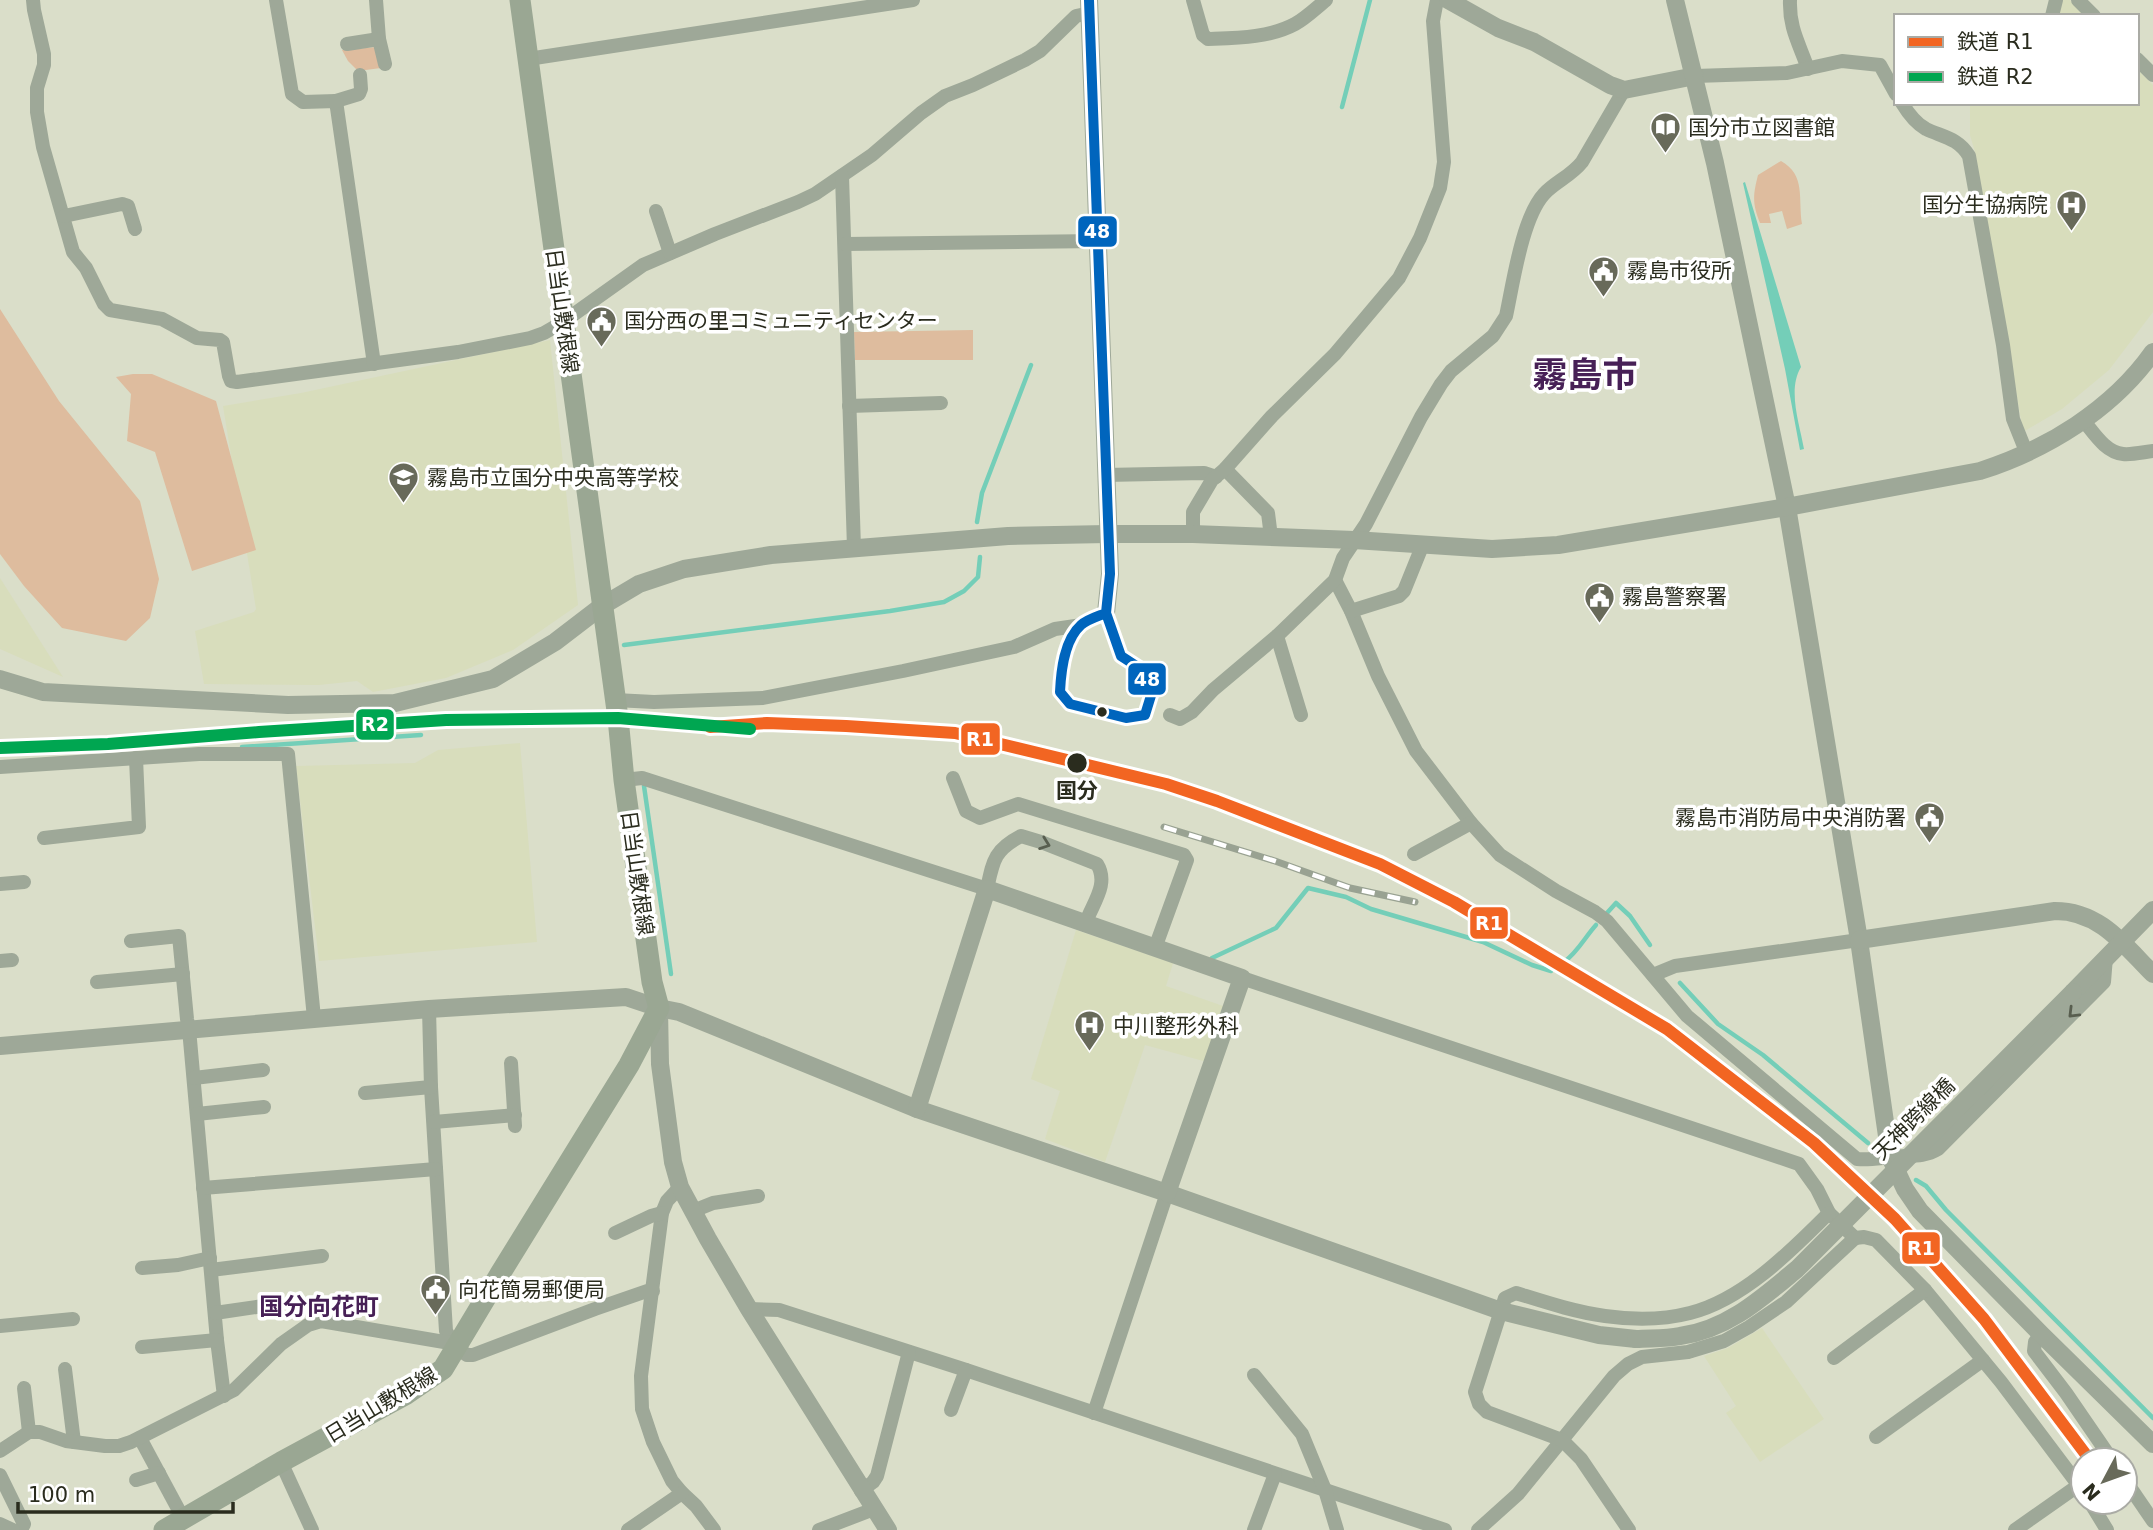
<svg xmlns="http://www.w3.org/2000/svg" width="2153" height="1530" viewBox="0 0 2153 1530" font-family="'DejaVu Sans','Noto Sans JP',sans-serif">
<rect width="100%" height="100%" fill="#dadec9"/>
<g fill="#d8ddbc">
<path d="M2060 0H2070L2085 16H2056Z"/>
<path d="M2137 69 2153 85V312L2109 370 2062 409 2023 432 1975 152 1970 135V103H2137Z"/>
<path d="M550 340 578 605 513 650 446 678 373 692 357 681 319 685 204 684 195 631 254 612 256 609 223 406 301 393Z"/>
<path d="M0 578 63 677 0 649Z"/>
<path d="M520 743 537 942 319 961 296 766 415 763 438 750Z"/>
<path d="M1076 930 1173 963 1166 986 1226 1007 1207 1062 1145 1045 1105 1162 1045 1139 1060 1091 1031 1079Z"/>
<path d="M1762 1328 1824 1419 1760 1462 1726 1413 1736 1406 1704 1356 1728 1348Z"/>
</g>
<g fill="#debc9e">
<path d="M377 47 381 68 358 71 348 61 342 50Z"/>
<path d="M1781 161C1806 175 1798 198 1802 224L1787 229 1782 211 1769 214 1771 223H1760C1752 203 1753 195 1758 175Z"/>
<path d="M0 309 59 401 140 501 159 579 150 618 126 641 62 628 24 586 0 554Z"/>
<path d="M973 330V360H855L854 332Z"/>
<path d="M133 374H152L216 401 256 550 192 571 155 452 127 441 131 394 116 377Z"/>
</g>
<path fill="#74ceb8" d="M1745 182 1801 367C1787 390 1800 425 1804 449L1800 450 1785 369 1743 183Z"/>
<g fill="none" stroke-linecap="round" stroke-linejoin="round">
<g stroke="#74ceb8" stroke-width="4.5">
<path d="M1342 107 1370 0"/>
<path d="M977 522 982 493 1031 365"/>
<path d="M624 645 890 611 944 602 964 591 978 577 980 557"/>
<path d="M242 747 421 735"/>
<path d="M644 786 671 974"/>
<path d="M1607 913 1616 903 1630 916 1650 945"/>
<path d="M1212 958 1276 928 1308 888 1346 897 1371 909 1483 942 1532 965 1551 971"/>
<path d="M1564 962C1578 952 1585 937 1596 925"/>
<path d="M1680 983 1718 1024 1763 1055 1868 1143"/>
<path d="M1916 1180 1926 1186 1946 1210 2153 1418"/>
</g>
<g stroke="#9ea898" stroke-width="14">
<path d="M33 0 34 10 44 54V65L37 88V112L43 147 73 252 86 268 104 304 110 310 162 319 197 338 220 340 223 342 229 376 231 381 237 382 458 352 530 338 544 333 563 322 643 265 715 234 798 202 815 194 872 155 921 113 945 96 973 85 1025 60 1040 51 1076 16 1090 13"/>
<path d="M276 0 292 94 303 102 336 101 374 364"/>
<path d="M376 0 379 39 385 64"/>
<path d="M1193 0 1203 35 1208 39C1236 38 1269 38 1295 24 1306 18 1316 8 1326 0"/>
<path d="M1790 0C1789 28 1799 43 1808 69"/>
<path d="M2078 0 2094 16"/>
<path d="M2052 16 2056 0"/>
<path d="M347 44 379 39"/>
<path d="M528 59 913 0"/>
<path d="M2137 59 2153 75"/>
<path d="M1695 76 1787 73 1842 61 1880 65 1896 94"/>
<path d="M336 101 359 94 361 89 360 75"/>
<path d="M1902 103C1908 113 1915 123 1926 129 1943 137 1958 138 1969 156L2003 345 2013 419 2027 454"/>
<path d="M842 176 854 548"/>
<path d="M656 211 670 253"/>
<path d="M64 216 122 204 128 206 135 229"/>
<path d="M845 244 1099 241"/>
<path d="M849 406 941 403"/>
<path d="M2083 420C2094 433 2105 452 2123 454 2132 455 2144 452 2153 451"/>
<path d="M1225 469 1268 513 1271 537"/>
<path d="M1105 475 1204 473 1216 477"/>
<path d="M1193 534V512L1212 480 1225 469 1272 416 1335 354 1399 278 1420 238 1440 188 1444 162 1433 21 1437 0"/>
<path d="M1335 580 1351 611 1378 676 1416 751 1471 823 1500 855 1556 891 1595 912 1607 921 1687 1016 1857 1159C1870 1160 1880 1158 1892 1157 1909 1155 1923 1158 1938 1149L2104 982 2106 957"/>
<path d="M1351 611 1399 596 1404 591 1423 544"/>
<path d="M1106 613 1121 656 1141 669 1153 689 1145 715 1126 718 1070 704 1060 692C1061 671 1064 640 1081 625 1088 619 1099 616 1106 613Z"/>
<path d="M1277 636 1301 715"/>
<path d="M615 700 654 702 763 698 903 671 1014 647 1055 629 1082 625"/>
<path d="M1170 715 1180 719 1192 712 1213 690 1277 636 1335 580 1343 558 1366 524 1421 417 1441 384 1451 371 1493 336 1506 316C1513 284 1522 218 1544 194 1555 182 1571 176 1582 162L1624 90"/>
<path d="M0 767 199 754H288L314 1018"/>
<path d="M953 778 966 811 980 818 1018 804 1184 855 1187 860 1155 948"/>
<path d="M624 780 642 778 987 889C993 861 994 850 1021 836L1041 842 1097 864C1110 885 1091 905 1085 925"/>
<path d="M44 838 139 827 136 758"/>
<path d="M1414 854 1471 823"/>
<path d="M0 884 24 882"/>
<path d="M131 941 179 936 187 1019 189 1029 217 1340 224 1396"/>
<path d="M0 961 12 960"/>
<path d="M1653 975 1675 966 1859 940"/>
<path d="M1242 978 1799 1164 1817 1189 1829 1213 1855 1238 1864 1237 1876 1240 1925 1290 2001 1382 2083 1491"/>
<path d="M97 982 183 974"/>
<path d="M429 1009 431 1087 446 1331 456 1348"/>
<path d="M511 1063 515 1126"/>
<path d="M194 1078 263 1070"/>
<path d="M365 1093 431 1087"/>
<path d="M197 1114 264 1107"/>
<path d="M434 1122 515 1115"/>
<path d="M680 1187 667 1201 662 1213 641 1376 642 1409 653 1442 672 1481 682 1493 696 1506 714 1530"/>
<path d="M203 1188 436 1169"/>
<path d="M693 1211 713 1203 758 1196"/>
<path d="M615 1233 651 1216 662 1213"/>
<path d="M142 1268 178 1265 210 1258"/>
<path d="M211 1270 322 1256"/>
<path d="M749 1309 779 1310 966 1370 1445 1530"/>
<path d="M215 1313 270 1305"/>
<path d="M0 1326 73 1319"/>
<path d="M2041 1334 2035 1342 2034 1351 2066 1393 2112 1460"/>
<path d="M142 1347 217 1340"/>
<path d="M1834 1358 1925 1290"/>
<path d="M65 1369 74 1442"/>
<path d="M1254 1375 1302 1434 1325 1490 1337 1530"/>
<path d="M24 1388 29 1432"/>
<path d="M951 1410 966 1370"/>
<path d="M1094 1413 1167 1193"/>
<path d="M1876 1437 1983 1360"/>
<path d="M140 1438 183 1518"/>
<path d="M0 1451 29 1432H40L66 1441 105 1446H119L131 1442 234 1390 281 1344 308 1325 321 1321 450 1343 467 1355H473L595 1309 647 1291H653"/>
<path d="M281 1462 312 1530"/>
<path d="M0 1475 24 1524 21 1530"/>
<path d="M136 1480 159 1473"/>
<path d="M2125 1480 2153 1521"/>
<path d="M861 1491 873 1482 877 1476 909 1352"/>
<path d="M2090 1502 2107 1530"/>
<path d="M0 1524 13 1530"/>
<path d="M628 1530 682 1493"/>
<path d="M819 1530 874 1509"/>
<path d="M1254 1530 1275 1474"/>
<path d="M1478 1530 1518 1494 1614 1376 1628 1364 1642 1357 1688 1352 1724 1341 1749 1327 1786 1302 1855 1238"/>
<path d="M1629 1530 1581 1459 1562 1440 1487 1412 1479 1404 1475 1392 1505 1298 1516 1293C1545 1302 1575 1312 1605 1316 1633 1320 1663 1320 1690 1313 1743 1300 1792 1250 1829 1213"/>
<path d="M2015 1530 2079 1485"/>
</g>
<g stroke="#9ea898" stroke-width="18">
<path d="M1089 0 1110 574 1106 613"/>
<path d="M1448 0 1498 28 1534 42 1610 85 1624 90 1695 76"/>
<path d="M1675 0 1715 163 1787 507 1859 940 1890 1157 1905 1189 1920 1211 2041 1334 2153 1444"/>
<path d="M0 679 43 692 288 705 395 703 493 679 555 642 602 606 639 584 684 569 771 555 1008 536 1107 534H1193L1354 540 1492 549 1558 545 1787 507 1980 471C2046 450 2112 410 2153 352"/>
<path d="M1859 940 2055 911C2100 911 2124 945 2153 974"/>
<path d="M2073 992 2153 910"/>
<path d="M659 1008 660 1064 673 1162 680 1187 708 1239 749 1309 888 1530"/>
<path d="M0 1046 429 1009 626 997 659 1008 679 1012 917 1109 1167 1193 1501 1311 1599 1335 1636 1339"/>
<path d="M917 1109 987 889 1242 978 1167 1193"/>
</g>
<path stroke="#9aa793" stroke-width="21" d="M164 1530 281 1462 405 1395 443 1369 500 1274 629 1065 659 1008 652 982 624 780 618 718 520 0"/>
<defs>
<path id="rail" d="M1164 827 1275 861 1350 888 1415 902"/>
</defs>
<use href="#rail" stroke="#99a292" stroke-width="7"/>
<use href="#rail" stroke="#fff" stroke-width="4.5" stroke-dasharray="13" stroke-linecap="butt"/>
<path stroke="#9ea898" stroke-width="18" d="M1636 1339C1651 1338 1666 1339 1680 1336 1727 1330 1762 1298 1797 1269L2073 992"/>
<defs>
<path id="bus-1" d="M1089 0 1110 574 1106 613 1121 656 1141 669 1153 689 1145 715 1126 718 1070 704 1060 692C1061 671 1064 640 1081 625 1088 619 1099 616 1106 613"/>
</defs>
<use href="#bus-1" stroke="#fff" stroke-width="16"/>
<use href="#bus-1" stroke="#0065bd" stroke-width="10"/>
<defs>
<path id="rail-1" d="M710 727 767 723 846 726 955 733 1166 784 1217 801 1380 864 1454 902 1667 1029 1814 1143 1895 1219 1984 1319 2090 1460"/>
<path id="rail-2" d="M0 748 108 744 259 732 446 720 618 718 750 729"/>
</defs>
<use href="#rail-1" stroke="#fff" stroke-width="18"/>
<use href="#rail-2" stroke="#fff" stroke-width="18"/>
<use href="#rail-1" stroke="#f26522" stroke-width="12"/>
<use href="#rail-2" stroke="#00a651" stroke-width="12"/>
</g>
<defs><path id="oneway-chevron" d="M-2-3.5L2.5 0L-2 3.5" fill="none" stroke-width="1.6" stroke-linecap="round" stroke-linejoin="round" transform="scale(1.75)"/></defs>
<g stroke="#585e4f">
<use href="#oneway-chevron" transform="translate(1045 844) rotate(20)"/>
<use href="#oneway-chevron" transform="translate(2073 1013) rotate(135)"/>
</g>
<defs>
<symbol id="library-pin" viewBox="-11 -11 22 30"><path d="M0 17L-7.5 6A9.5 9.5 0 1 1 7.5 6Z" fill="#686a5a" stroke="#fff"/><path d="M-6-4Q-3-5.5-.7-3.5V5Q-3 3-6 4ZM6-4Q3-5.5 .7-3.5V5Q3 3 6 4Z" fill="#fff"/></symbol>
<symbol id="hospital-pin" viewBox="-11 -11 22 30"><path d="M0 17L-7.5 6A9.5 9.5 0 1 1 7.5 6Z" fill="#686a5a" stroke="#fff"/><path d="M-5-5h3v3.5h4V-5h3V5h-3V1.5h-4V5h-3Z" fill="#fff"/></symbol>
<symbol id="civic-pin" viewBox="-11 -11 22 30"><path d="M0 17L-7.5 6A9.5 9.5 0 1 1 7.5 6Z" fill="#686a5a" stroke="#fff"/><path d="M-.6-6.5H3V-4.5H.6V-3L4-1V1h2V6H-6V1h2V-1L-.6-3ZM-1.2 2.5V6h2.4V2.5Z" fill="#fff"/></symbol>
<symbol id="school-pin" viewBox="-11 -11 22 30"><path d="M0 17L-7.5 6A9.5 9.5 0 1 1 7.5 6Z" fill="#686a5a" stroke="#fff"/><path d="M0-5L7-2L0 1L-7-2ZM-4 1L0 2.5L4 1V4Q0 6-4 4Z" fill="#fff"/></symbol>
</defs>
<g fill-rule="evenodd">
<use href="#library-pin" x="1648" y="110" width="35" height="47"/>
<use href="#hospital-pin" x="2054" y="188" width="35" height="47"/>
<use href="#civic-pin" x="1586" y="254" width="35" height="47"/>
<use href="#civic-pin" x="584" y="304" width="35" height="47"/>
<use href="#school-pin" x="386" y="460" width="35" height="47"/>
<use href="#civic-pin" x="1582" y="580" width="35" height="47"/>
<use href="#civic-pin" x="1912" y="800" width="35" height="47"/>
<use href="#hospital-pin" x="1072" y="1008" width="35" height="47"/>
<use href="#civic-pin" x="418" y="1272" width="35" height="47"/>
</g>
<g fill="#2a2c1e" stroke="#fff" stroke-width="2.5">
<circle cx="1102" cy="712" r="6"/>
<circle cx="1077" cy="763" r="11"/>
</g>
<g text-anchor="middle" dominant-baseline="central" stroke-width="7" stroke-linejoin="round" paint-order="stroke">
<g font-size="21" fill="#2a2c1e" stroke="#fff" text-anchor="start">
<text x="1688" y="128">国分市立図書館</text>
<text x="2048" y="205" text-anchor="end">国分生協病院</text>
<text x="1627" y="271">霧島市役所</text>
<text x="624" y="321">国分西の里コミュニティセンター</text>
<text x="427" y="478">霧島市立国分中央高等学校</text>
<text x="1622" y="597">霧島警察署</text>
<text x="1906" y="818" text-anchor="end">霧島市消防局中央消防署</text>
<text x="1113" y="1026">中川整形外科</text>
<text x="458" y="1290">向花簡易郵便局</text>
</g>
<g font-size="21" fill="#2a2c1e" stroke="#fff">
<text transform="translate(562 311) rotate(82)">日当山敷根線</text>
<text transform="translate(637 873) rotate(82)">日当山敷根線</text>
<text transform="translate(1914 1119) rotate(-45)">天神跨線橋</text>
<text transform="translate(381 1405) rotate(-31)">日当山敷根線</text>
</g>
<g font-size="21" font-weight="bold" fill="#2a2c1e" stroke="#fff">
<text x="1077" y="791">国分</text>
</g>
<g font-size="24" font-weight="bold" fill="#472056" stroke="#fff">
<text x="319" y="1307">国分向花町</text>
</g>
<g font-size="35" font-weight="bold" fill="#472056" stroke="#fff">
<text x="1585" y="375">霧島市</text>
</g>
</g>
<g stroke="#fff" stroke-width="2.5">
<rect x="1077" y="215" width="41" height="33" rx="7" fill="#0065bd"/>
<rect x="1127" y="662" width="40" height="34" rx="7" fill="#0065bd"/>
<rect x="355" y="708" width="40" height="33" rx="7" fill="#00a651"/>
<rect x="960" y="722" width="41" height="34" rx="7" fill="#f26522"/>
<rect x="1469" y="906" width="40" height="34" rx="7" fill="#f26522"/>
<rect x="1901" y="1231" width="40" height="34" rx="7" fill="#f26522"/>
</g>
<g font-size="19" text-anchor="middle" font-weight="bold" fill="#fff">
<text x="1097" y="238">48</text>
<text x="1147" y="686">48</text>
<text x="375" y="731">R2</text>
<text x="980" y="746">R1</text>
<text x="1489" y="930">R1</text>
<text x="1921" y="1255">R1</text>
</g>
<rect x="1894" y="14" width="245" height="91" fill="#ffffff" stroke="#aaaba5" stroke-width="2"/>
<rect x="1908" y="37" width="35" height="10" fill="#f26522" stroke="#aaaba5" stroke-width="2"/>
<text x="1957" y="49" font-size="21" fill="#2a2c1e">鉄道 R1</text>
<rect x="1908" y="72" width="35" height="10" fill="#00a651" stroke="#aaaba5" stroke-width="2"/>
<text x="1957" y="84" font-size="21" fill="#2a2c1e">鉄道 R2</text>
<g transform="translate(2104 1481) rotate(229)"><circle r="33" fill="#ffffff" stroke="#aaaba5" stroke-width="2"/>
<path d="M0-5L12 26L0 18L-12 26Z" fill="#686a5a"/>
<text y="-10" font-size="19" font-weight="bold" text-anchor="middle" fill="#2a2c1e">N</text>
</g>
<path d="M18 1502v10h215v-10" fill="none" stroke="#2a2c1e" stroke-width="3.5"/>
<text x="28" y="1502" font-size="21" fill="#2a2c1e" stroke="#ffffff" stroke-width="5" paint-order="stroke">100 m</text>
</svg>
